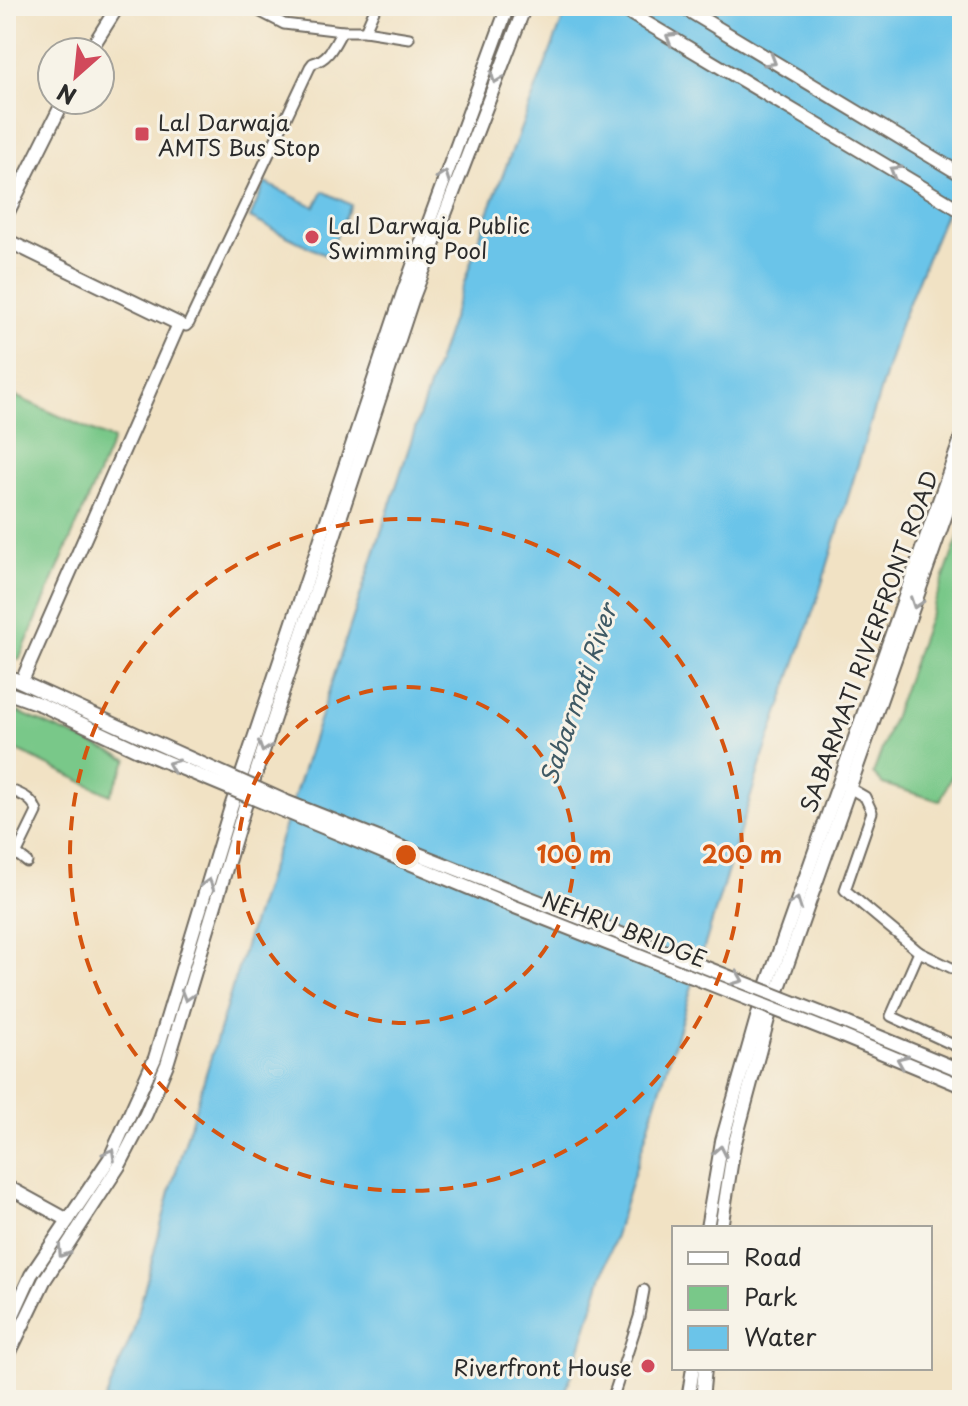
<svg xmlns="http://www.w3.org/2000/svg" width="968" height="1406" viewBox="0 0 968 1406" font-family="'Playpen Sans',sans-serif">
<rect width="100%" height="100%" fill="#f7f3e8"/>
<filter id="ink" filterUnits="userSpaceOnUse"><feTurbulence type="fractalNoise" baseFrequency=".0125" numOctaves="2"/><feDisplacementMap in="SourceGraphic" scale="16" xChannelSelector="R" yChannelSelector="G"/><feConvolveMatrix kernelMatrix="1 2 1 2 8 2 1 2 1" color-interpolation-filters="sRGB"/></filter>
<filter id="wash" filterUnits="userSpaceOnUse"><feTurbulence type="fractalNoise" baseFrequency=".006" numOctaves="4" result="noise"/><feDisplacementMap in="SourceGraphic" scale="32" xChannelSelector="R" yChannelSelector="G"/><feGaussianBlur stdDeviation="1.8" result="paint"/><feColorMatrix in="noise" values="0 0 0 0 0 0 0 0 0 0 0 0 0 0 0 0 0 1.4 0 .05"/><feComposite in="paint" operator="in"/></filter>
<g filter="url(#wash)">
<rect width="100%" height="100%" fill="#f1e2c4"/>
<g fill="#79c889" stroke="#527a5a" stroke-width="2">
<path d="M6 392 113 440 19 660 6 655Z"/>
<path d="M962 527V755L940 801 883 784 873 774Z"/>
<path d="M6 707 128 759 110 795 6 745Z"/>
</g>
<g fill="#6bc4e9" stroke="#4b788a" stroke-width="2">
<path d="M568 6H962V172L901 322 817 600 762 760 574 1368 562 1400H105L133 1332 171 1188 244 949 417 423 483 226Z"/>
<path d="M265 183 315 207 323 191 351 205 327 256 250 218Z"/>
</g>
</g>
<g filter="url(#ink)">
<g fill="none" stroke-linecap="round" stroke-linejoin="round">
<defs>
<g id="street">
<path d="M249 6 284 24 342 31H365L409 38"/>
<path d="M365 31 376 6"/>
<path d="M179 324 186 326 189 323 310 67 313 63C329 59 334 45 342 31"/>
<path d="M846 786 865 797 872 812 845 890 919 952"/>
<path d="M6 788C19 794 33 797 37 812L17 853"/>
<path d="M6 846 27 862"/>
<path d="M962 973 919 952 891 1016 962 1049"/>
<path d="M612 1400 639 1317 644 1290"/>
</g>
<g id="secondary">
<path d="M618 6 962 211"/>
<path d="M681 6 962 175"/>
<path d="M89 52 118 6"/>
<path d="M6 216 64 100"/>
<path d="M6 240 179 324 22 681"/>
<path d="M6 675 147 739"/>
<path d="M6 692 42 705 140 751"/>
<path d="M846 1023 962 1071"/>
<path d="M842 1036 962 1086"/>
<path d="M6 1186 68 1220"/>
<path d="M707 1228 722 1141 762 1000 962 436"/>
<path d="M721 1228 734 1146 768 1019 962 469"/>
<path d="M6 1330 31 1275 110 1158 155 1058 231 807 403 293 508 6"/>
<path d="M6 1360 44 1281 119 1166 146 1114 167 1064 244 809 412 300 525 6"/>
<path d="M688 1400 693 1368"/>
<path d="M702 1400 705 1368"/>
</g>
</defs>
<use href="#street" stroke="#706b61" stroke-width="13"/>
<use href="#secondary" stroke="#706b61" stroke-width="16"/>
<use href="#street" stroke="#fff" stroke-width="9"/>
<use href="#secondary" stroke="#fff" stroke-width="12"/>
<defs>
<g id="secondary-bridge">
<path d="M147 739 287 802 846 1023"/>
<path d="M140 751 510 905 842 1036"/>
</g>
</defs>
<use href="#secondary-bridge" stroke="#706b61" stroke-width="16" stroke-linecap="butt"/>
<use href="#secondary-bridge" stroke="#fff" stroke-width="12"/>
</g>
<defs><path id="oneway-chevron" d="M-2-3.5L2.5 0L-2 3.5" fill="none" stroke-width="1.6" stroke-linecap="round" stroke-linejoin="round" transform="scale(2)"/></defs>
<g stroke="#a0a0a0">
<use href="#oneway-chevron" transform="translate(671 38) rotate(-149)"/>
<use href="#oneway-chevron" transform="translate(771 61) rotate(31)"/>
<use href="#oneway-chevron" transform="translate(496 78) rotate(111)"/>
<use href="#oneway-chevron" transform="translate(895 171) rotate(-149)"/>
<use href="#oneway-chevron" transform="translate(444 176) rotate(-70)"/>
<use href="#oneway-chevron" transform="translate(916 603) rotate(109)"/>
<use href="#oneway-chevron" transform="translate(264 747) rotate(108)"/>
<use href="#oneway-chevron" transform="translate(173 765) rotate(-157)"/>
<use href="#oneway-chevron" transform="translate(208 884) rotate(-73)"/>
<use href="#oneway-chevron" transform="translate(796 903) rotate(-70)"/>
<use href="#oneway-chevron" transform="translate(738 979) rotate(22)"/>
<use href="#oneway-chevron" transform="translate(187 996) rotate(107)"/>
<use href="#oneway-chevron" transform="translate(902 1061) rotate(-157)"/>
<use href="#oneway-chevron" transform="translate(720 1151) rotate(-79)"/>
<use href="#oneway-chevron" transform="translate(110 1154) rotate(-61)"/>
<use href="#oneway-chevron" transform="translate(63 1252) rotate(123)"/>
</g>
</g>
<g fill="none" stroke="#d5540f" stroke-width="4" stroke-dasharray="14 10">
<circle cx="406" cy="855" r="168"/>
<circle cx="406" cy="855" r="336"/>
</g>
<g fill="#d1495b" stroke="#f7f3e8" stroke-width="3">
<rect x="134" y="126" width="16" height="16" rx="4"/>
<circle cx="312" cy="237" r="8"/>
<circle cx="648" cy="1366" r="8"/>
</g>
<g text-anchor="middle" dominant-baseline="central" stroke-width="6" stroke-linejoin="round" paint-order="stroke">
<g font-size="22" fill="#2b2b2b" stroke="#f7f3e8" text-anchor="start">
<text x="158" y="121">Lal Darwaja<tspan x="158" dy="25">AMTS Bus Stop</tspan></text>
<text x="328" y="224">Lal Darwaja Public<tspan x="328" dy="25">Swimming Pool</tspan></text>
<text x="632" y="1366" text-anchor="end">Riverfront House</text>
</g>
<g font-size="22" fill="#2b2b2b" stroke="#f7f3e8">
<text transform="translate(868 641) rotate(-70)">SABARMATI RIVERFRONT ROAD</text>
<text transform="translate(625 928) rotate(21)">NEHRU BRIDGE</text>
</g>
<g font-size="24" font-style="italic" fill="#3e5964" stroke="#f7f3e8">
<text transform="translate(577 694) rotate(-71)">Sabarmati River</text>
</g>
</g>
<circle cx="406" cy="855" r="12" fill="#d5540f" stroke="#f7f3e8" stroke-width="4"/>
<g font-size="24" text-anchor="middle" font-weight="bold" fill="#d5540f" stroke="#f7f3e8" stroke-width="6" stroke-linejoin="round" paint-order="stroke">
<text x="574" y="863">100 m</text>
<text x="742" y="863">200 m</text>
</g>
<rect width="968" height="1406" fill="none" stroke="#f7f3e8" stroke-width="32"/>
<rect x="672" y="1226" width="260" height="144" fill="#f7f3e8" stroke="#a5a39c" stroke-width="2"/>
<rect x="688" y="1252" width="40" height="12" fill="#ffffff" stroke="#a5a39c" stroke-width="2"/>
<text x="744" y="1266" font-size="24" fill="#2b2b2b">Road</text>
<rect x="688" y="1286" width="40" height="24" fill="#79c889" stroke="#a5a39c" stroke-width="2"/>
<text x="744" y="1306" font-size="24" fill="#2b2b2b">Park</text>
<rect x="688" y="1326" width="40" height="24" fill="#6bc4e9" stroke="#a5a39c" stroke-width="2"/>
<text x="744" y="1346" font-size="24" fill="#2b2b2b">Water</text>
<g transform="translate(76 76) rotate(207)"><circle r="38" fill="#f7f3e8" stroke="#a5a39c" stroke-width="2"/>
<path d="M0-6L14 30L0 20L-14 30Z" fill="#d1495b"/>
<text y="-12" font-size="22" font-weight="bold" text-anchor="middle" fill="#2b2b2b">N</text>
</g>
</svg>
